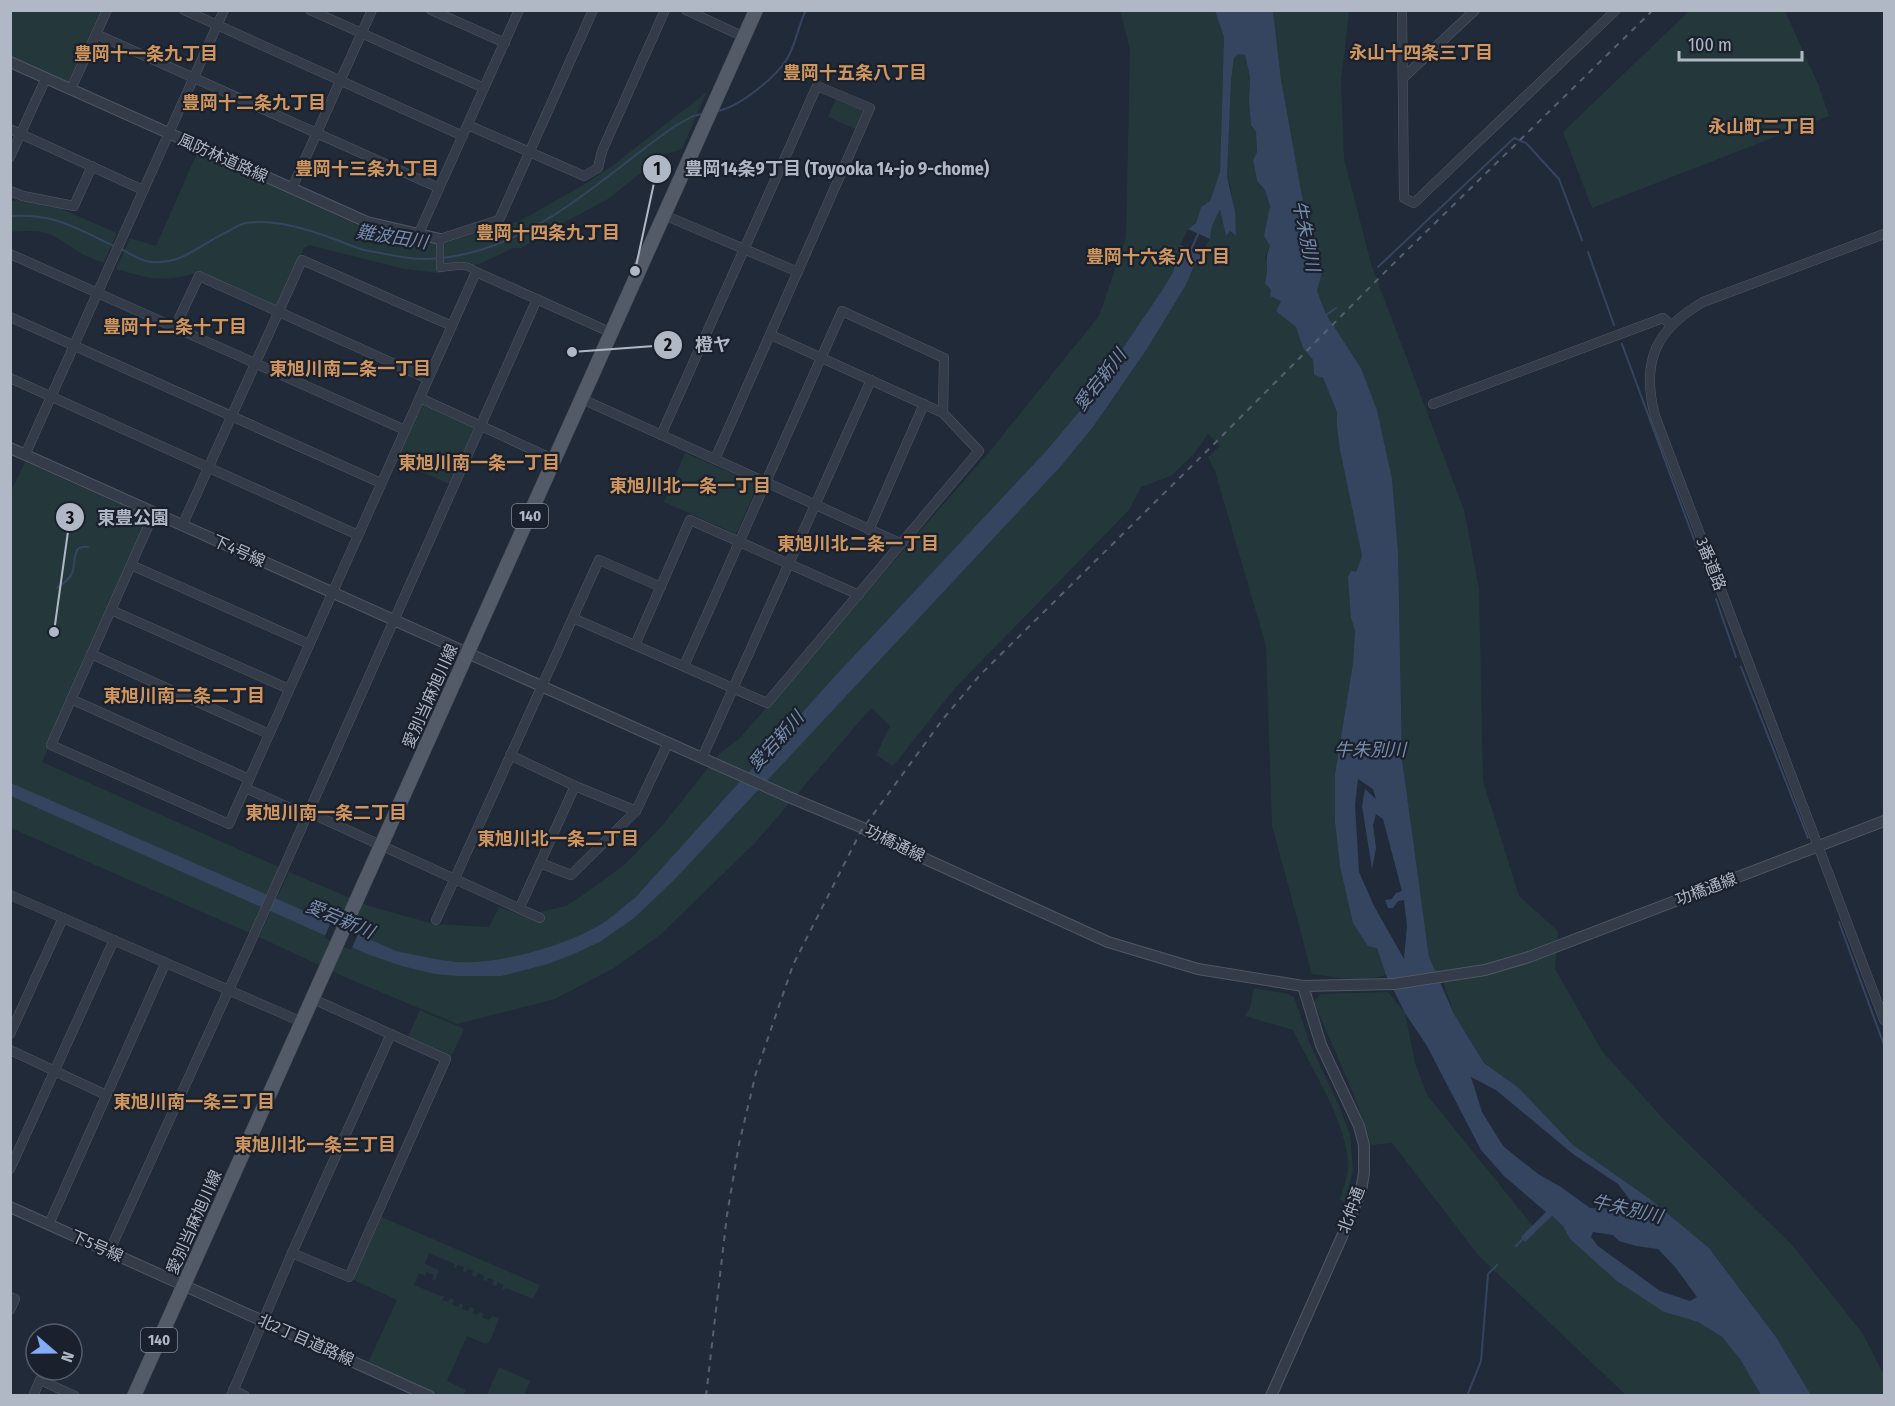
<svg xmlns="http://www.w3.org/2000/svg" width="1895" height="1406" viewBox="0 0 1895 1406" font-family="'Fira Sans Condensed','Noto Sans JP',sans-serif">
<rect width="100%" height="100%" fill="#212a38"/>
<g fill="#24383b">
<path d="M1690 10 1785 11 1818 84 1829 116 1592 208 1563 132Z"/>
<path d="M11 11H107L71 89 11 62Z"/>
<path d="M1120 11H1215L1224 37 1220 172 1210 201 1201 207 1196 223 1188 229 1180 245 1173 272 1163 289 1083 407 1047 450 836 675 748 772 766 780 1062 465 1093 427 1147 349 1186 285 1194 266 1210 239 1212 226 1220 208 1226 235 1229 231 1236 236 1231 188 1227 176 1231 81 1234 58 1238 54 1245 55 1250 77 1249 101 1251 125 1256 132 1257 152 1253 160 1257 181 1265 190 1270 206 1264 236 1270 246 1265 257 1271 290 1281 301 1276 311 1296 327 1303 348 1313 360 1314 375 1323 378 1337 412V427L1340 450 1362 556 1356 572 1351 618 1355 631 1353 663 1335 774V822L1340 866 1377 948 1386 975C1363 983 1336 977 1312 974L1272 825 1266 646 1215 471 1208 457 1220 446 1208 434 1194 454 1171 476 1141 487 1129 510 956 687 893 766 876 755 890 726 871 708 754 844 660 935 614 968 555 999 457 1024 347 978 259 937 289 872 369 906 434 924 489 927 499 907 523 916 566 906 583 895 624 865 662 826 720 753 739 739 990 451 1099 316 1126 237 1130 49Z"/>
<path d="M1273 11H1349L1341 81 1344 158 1371 264 1464 510 1479 588 1483 781 1519 896 1558 931 1555 969 1602 1051 1667 1123 1793 1246 1863 1334 1884 1375V1395H1811L1776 1337 1709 1248 1650 1199 1573 1145 1519 1088 1484 1063 1454 1014 1442 979 1429 980V957L1402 759 1398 551 1392 479 1377 410 1361 368 1326 314 1317 291 1323 269 1307 224 1281 79Z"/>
<path d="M712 88 706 93 682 149 665 154 608 199 550 230 521 248H514L479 264 439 273 405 269 309 245 304 248 279 305 275 306 199 272C163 283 150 279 116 269L130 238 156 246 197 153 365 228 416 241 440 244 520 221 585 184 612 166Z"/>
<path d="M836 98 862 109 864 116 858 130 828 117Z"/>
<path d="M20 200 59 208 117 233 104 262C80 258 69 242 49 234 37 230 22 231 11 232V201Z"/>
<path d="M420 398 481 426 454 486 392 459Z"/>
<path d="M685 453 758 485 736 534 664 502Z"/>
<path d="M25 462 149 517 42 762 281 868 252 934 11 828 10 494Z"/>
<path d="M1254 988 1288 994 1294 997 1310 1044 1340 1108 1350 1135 1353 1170 1345 1202 1340 1200C1343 1190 1347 1178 1348 1168 1349 1125 1312 1070 1293 1030L1245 1016 1250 1007Z"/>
<path d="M1388 992 1405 1013 1415 1063 1427 1095 1536 1230 1552 1216 1563 1226 1570 1239 1664 1312 1698 1322 1722 1337 1740 1359 1761 1395H1626L1479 1256 1392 1143 1371 1145C1357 1095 1333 1049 1314 1002L1321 994Z"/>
<path d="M420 1010 464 1029 450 1059 407 1039Z"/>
<path d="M379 1216 540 1285 533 1299 506 1288 504 1290 502 1289 504 1285 498 1282 496 1286 492 1284 494 1280 488 1278 487 1281 483 1280 484 1276 478 1273 476 1277 472 1275 473 1271 468 1269 466 1272 463 1271 464 1267 458 1265 456 1268 454 1267 455 1264 429 1253 425 1264 439 1270 435 1281 432 1279 434 1275 426 1272 425 1276 419 1273 414 1285 441 1296H444L442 1300 448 1302 450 1298 454 1300 452 1304 458 1307 460 1303 463 1305 462 1309 468 1311 470 1307 474 1309 472 1313 478 1315 480 1312 484 1314 482 1317 488 1320 493 1316 499 1318 491 1339 486 1344 467 1336 447 1381 466 1390 463 1395 435 1396 367 1365 397 1300 351 1279Z"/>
<path d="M499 1367 530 1381 524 1395H487Z"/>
</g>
<g fill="#354560" fill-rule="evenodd">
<path d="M1215 11H1273L1281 79 1307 224 1323 269 1317 291 1326 314 1361 368 1377 410 1392 479 1398 551 1402 759 1429 957 1454 1014 1484 1063 1519 1088 1573 1145 1650 1199 1709 1248 1776 1337 1811 1395H1761L1740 1359 1722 1337 1698 1322 1664 1312 1617 1281 1570 1239 1563 1226 1552 1216 1525 1242 1521 1237 1546 1212 1504 1176 1481 1150 1427 1046 1405 1013 1386 975 1377 948 1368 946 1353 923 1340 866 1335 822V774L1353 663 1355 631 1351 618 1348 577 1351 571 1356 572 1362 556 1340 450 1337 427V412L1323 378 1314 375 1313 360 1303 348 1296 327 1276 311 1281 301 1270 296 1271 290 1265 283C1270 267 1263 262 1270 246L1264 236 1270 206 1265 190 1257 181 1253 160 1257 152 1256 132 1251 125 1249 101 1250 77 1245 55 1238 54 1234 58 1231 81 1227 176 1235 212 1236 236 1230 231 1226 236 1220 209 1212 226 1210 239 1188 229 1196 223 1201 207 1210 201 1220 172 1224 37ZM1358 779 1373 789 1376 799 1365 789 1362 806 1372 869 1376 848 1373 825 1376 814 1383 819 1402 891 1396 893 1392 899 1385 900 1388 908H1393L1398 901 1404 900 1407 926 1404 959 1374 906 1359 872 1355 805ZM1471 1077 1496 1090 1573 1154 1618 1184 1637 1209 1590 1208 1561 1187 1538 1174 1503 1146 1482 1112ZM1593 1232 1613 1235 1619 1241 1636 1246 1658 1249 1676 1268 1697 1297 1690 1301 1660 1291 1598 1246 1591 1237Z"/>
<path d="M1180 245 1202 256 1194 266 1186 285 1147 349 1093 427 1062 465 675 879 634 918 601 941 576 953 548 964 501 976H458L435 974 402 966 367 954 11 796V783L396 951C416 955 436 960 456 962 498 965 571 945 606 921 616 914 625 905 635 898L836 675 1047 450 1083 407 1163 289 1173 272Z"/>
</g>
<path fill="#212a38" d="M332 920 359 932 351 950 324 938Z"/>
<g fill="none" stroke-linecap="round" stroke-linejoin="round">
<g stroke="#354560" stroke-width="2">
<path d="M717 111C738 108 775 78 787 59 796 44 798 26 806 10"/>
<path d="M10 216C56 213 77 229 116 247"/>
<path d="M121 249C129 253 138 259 146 261 179 268 199 245 225 233 231 230 239 224 246 223 275 219 307 229 334 239 346 243 357 249 369 251 388 254 408 260 427 259 526 256 599 179 675 126L693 116 702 114"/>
<path d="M1190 252 1199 232"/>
<path d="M1588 252 1614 325"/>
<path d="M1378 267 1514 138 1526 143 1559 179 1582 240"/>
<path d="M1326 315 1336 308"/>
<path d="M1622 344 1709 580"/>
<path d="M57 588C63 584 69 580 72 573 77 562 70 545 88 547"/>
<path d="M1716 599 1736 657"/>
<path d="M1741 667 1808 838"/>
<path d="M1839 922 1884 1045"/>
<path d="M1516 1246 1525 1237"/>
<path d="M1467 1396 1481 1361 1488 1274 1497 1265"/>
</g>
<defs>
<path id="pedestrian" d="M440 239V268C452 267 467 262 476 272"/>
<g id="minor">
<path d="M184 10 463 136"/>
<path d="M310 10 484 88"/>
<path d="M431 10 505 43"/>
<path d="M686 10 744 37"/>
<path d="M1402 10 1404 198 1414 203 1616 10"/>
<path d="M96 34 439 188"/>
<path d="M1403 78 1475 10"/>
<path d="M71 89 107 10"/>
<path d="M468 125 584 176 598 168 602 151 665 10"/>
<path d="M10 129 143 190"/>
<path d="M10 157 46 78"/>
<path d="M292 188 372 10"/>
<path d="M10 191 23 196 74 206 92 166"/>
<path d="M664 215 798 272"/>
<path d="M1884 234 1703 302C1655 330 1641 362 1655 416L1884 1020"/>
<path d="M418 235 519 10"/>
<path d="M440 239 499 220 593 10"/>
<path d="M10 254 405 430"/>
<path d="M10 317 381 483"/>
<path d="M175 327 199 276 428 379"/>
<path d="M10 378 358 535"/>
<path d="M420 398 555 460"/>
<path d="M582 399 902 544"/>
<path d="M1433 404 1663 318 1671 325"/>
<path d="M661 435 817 86 870 108 715 459"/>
<path d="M25 455 224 10"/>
<path d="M154 513 51 745 229 824 476 272 612 333"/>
<path d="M182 526 302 260 452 326"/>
<path d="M869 530 924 404"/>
<path d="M131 565 309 644"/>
<path d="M111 610 289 689"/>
<path d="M573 618 767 703 979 451 943 413 771 335"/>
<path d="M635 645 690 520 859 595"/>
<path d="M91 654 269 734"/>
<path d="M684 666 842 311 944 358 943 413"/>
<path d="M71 699 249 779"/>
<path d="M510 755 575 786 636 811"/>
<path d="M702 758 871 380"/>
<path d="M245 788 306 815"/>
<path d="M308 812 540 918"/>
<path d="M540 863 571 875 636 811 668 743"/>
<path d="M10 895 302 1022"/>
<path d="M520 907 575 786"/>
<path d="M436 920 599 560 661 587"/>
<path d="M10 1034 63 918"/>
<path d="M10 1050 106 1095"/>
<path d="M10 1169 114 940"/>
<path d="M49 1224 165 964"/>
<path d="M109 1252 257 928 537 299"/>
<path d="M292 1253 349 1277 446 1059 313 999"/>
<path d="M10 1297 15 1299 10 1310"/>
<path d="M233 1390 245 1396"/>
<path d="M33 1396 40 1380 75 1396"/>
<path d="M231 1396 292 1253 391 1034"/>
</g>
<g id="tertiary">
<path d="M10 62 367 222 440 239"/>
<path d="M10 448 789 797 863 828 875 836 1108 942 1198 969 1303 986 1394 984 1485 970 1529 957 1884 821"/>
<path d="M10 1207 429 1396"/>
<path d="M1271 1396 1348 1223 1361 1191 1364 1173V1145L1359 1126 1321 1045 1303 986"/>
</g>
<path id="primary" d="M134 1396 756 10"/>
</defs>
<use href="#pedestrian" stroke="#505764" stroke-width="8"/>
<use href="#minor" stroke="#505764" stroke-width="10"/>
<use href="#tertiary" stroke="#505764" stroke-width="12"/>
<use href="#primary" stroke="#3e4552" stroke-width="15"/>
<use href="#pedestrian" stroke="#353c49" stroke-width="7"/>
<use href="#minor" stroke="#353c49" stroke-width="9"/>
<use href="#tertiary" stroke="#353c49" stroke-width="10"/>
<use href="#primary" stroke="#535b69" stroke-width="14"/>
<path stroke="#576070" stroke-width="2" stroke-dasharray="6 6" stroke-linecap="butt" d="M706 1396 727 1215 739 1144 756 1073 793 965 861 831 943 719 980 675 1218 440 1389 268 1653 10"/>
</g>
<g text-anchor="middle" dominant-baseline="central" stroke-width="4.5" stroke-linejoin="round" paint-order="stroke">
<g fill="#1a212d" stroke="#838a97" stroke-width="1.5">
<rect x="512" y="504" width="36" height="24" rx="4.5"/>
<rect x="141" y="1328" width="36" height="24" rx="4.5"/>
</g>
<g font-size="15" font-weight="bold" fill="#b0b7c5">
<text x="530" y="516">140</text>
<text x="159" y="1340">140</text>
</g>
<g font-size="16" fill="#b0b7c5" stroke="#1a212d">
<text transform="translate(223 158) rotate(24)">風防林道路線</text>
<text transform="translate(239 551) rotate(24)">下4号線</text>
<text transform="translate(1711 564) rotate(69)">3番道路</text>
<text transform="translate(430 696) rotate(-66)">愛別当麻旭川線</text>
<text transform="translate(895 843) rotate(26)">功橋通線</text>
<text transform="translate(1706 889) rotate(-21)">功橋通線</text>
<text transform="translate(1351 1210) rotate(-70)">北仲通</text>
<text transform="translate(194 1222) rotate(-66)">愛別当麻旭川線</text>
<text transform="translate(97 1246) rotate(24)">下5号線</text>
<text transform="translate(306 1340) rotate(24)">北2丁目道路線</text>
</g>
<g font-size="18" font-weight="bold" fill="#d1965e" stroke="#1a212d">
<text x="1421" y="53">永山十四条三丁目</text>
<text x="146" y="54">豊岡十一条九丁目</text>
<text x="855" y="73">豊岡十五条八丁目</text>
<text x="254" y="103">豊岡十二条九丁目</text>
<text x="1762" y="127">永山町二丁目</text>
<text x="367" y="169">豊岡十三条九丁目</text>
<text x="548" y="233">豊岡十四条九丁目</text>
<text x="1158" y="257">豊岡十六条八丁目</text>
<text x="175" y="327">豊岡十二条十丁目</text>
<text x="350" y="369">東旭川南二条一丁目</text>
<text x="479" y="463">東旭川南一条一丁目</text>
<text x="690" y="486">東旭川北一条一丁目</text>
<text x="858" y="544">東旭川北二条一丁目</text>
<text x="184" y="696">東旭川南二条二丁目</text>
<text x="326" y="813">東旭川南一条二丁目</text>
<text x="558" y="839">東旭川北一条二丁目</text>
<text x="194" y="1102">東旭川南一条三丁目</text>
<text x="315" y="1145">東旭川北一条三丁目</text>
</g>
<g font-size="18" font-style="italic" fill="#788cad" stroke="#1a212d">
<text transform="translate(1306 236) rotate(78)">牛朱別川</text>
<text transform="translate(392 237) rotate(9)">難波田川</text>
<text transform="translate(1100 380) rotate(-52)">愛宕新川</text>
<text transform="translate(776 741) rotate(-48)">愛宕新川</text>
<text x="1370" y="750">牛朱別川</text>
<text transform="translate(340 919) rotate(23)">愛宕新川</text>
<text transform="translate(1627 1209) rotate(13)">牛朱別川</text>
</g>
</g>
<path fill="none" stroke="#b0b7c5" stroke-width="2" d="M635 271L657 169M572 352L668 345M54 632L70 517"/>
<g fill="#b0b7c5" stroke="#1a212d" stroke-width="2">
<circle cx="635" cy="271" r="6"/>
<circle cx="572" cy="352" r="6"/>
<circle cx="54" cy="632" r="6"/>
<circle cx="657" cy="169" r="15"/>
<circle cx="668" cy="345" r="15"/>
<circle cx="70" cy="517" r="15"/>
</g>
<g font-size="18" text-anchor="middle" font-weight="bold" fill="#111">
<text x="657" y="175">1</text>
<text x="668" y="351">2</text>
<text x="70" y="524">3</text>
</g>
<g font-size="18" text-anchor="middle" font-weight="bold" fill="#b0b7c5" stroke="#1a212d" stroke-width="4.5" stroke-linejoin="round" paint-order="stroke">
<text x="837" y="175">豊岡14条9丁目 (Toyooka 14-jo 9-chome)</text>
<text x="713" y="351">橙ヤ</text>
<text x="133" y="524">東豊公園</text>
</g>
<rect width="1895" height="1406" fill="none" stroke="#b0b7c5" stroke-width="24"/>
<g transform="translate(54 1352) rotate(110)"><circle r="28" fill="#1a212d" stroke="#565d6a" stroke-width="1.5"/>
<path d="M0-4.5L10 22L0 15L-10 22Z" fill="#84abf6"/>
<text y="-9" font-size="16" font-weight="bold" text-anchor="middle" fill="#b0b7c5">N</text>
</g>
<path d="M1679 51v9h123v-9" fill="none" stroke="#b0b7c5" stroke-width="3"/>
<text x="1688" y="51" font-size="18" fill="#b0b7c5" stroke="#1a212d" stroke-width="4.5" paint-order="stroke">100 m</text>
</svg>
